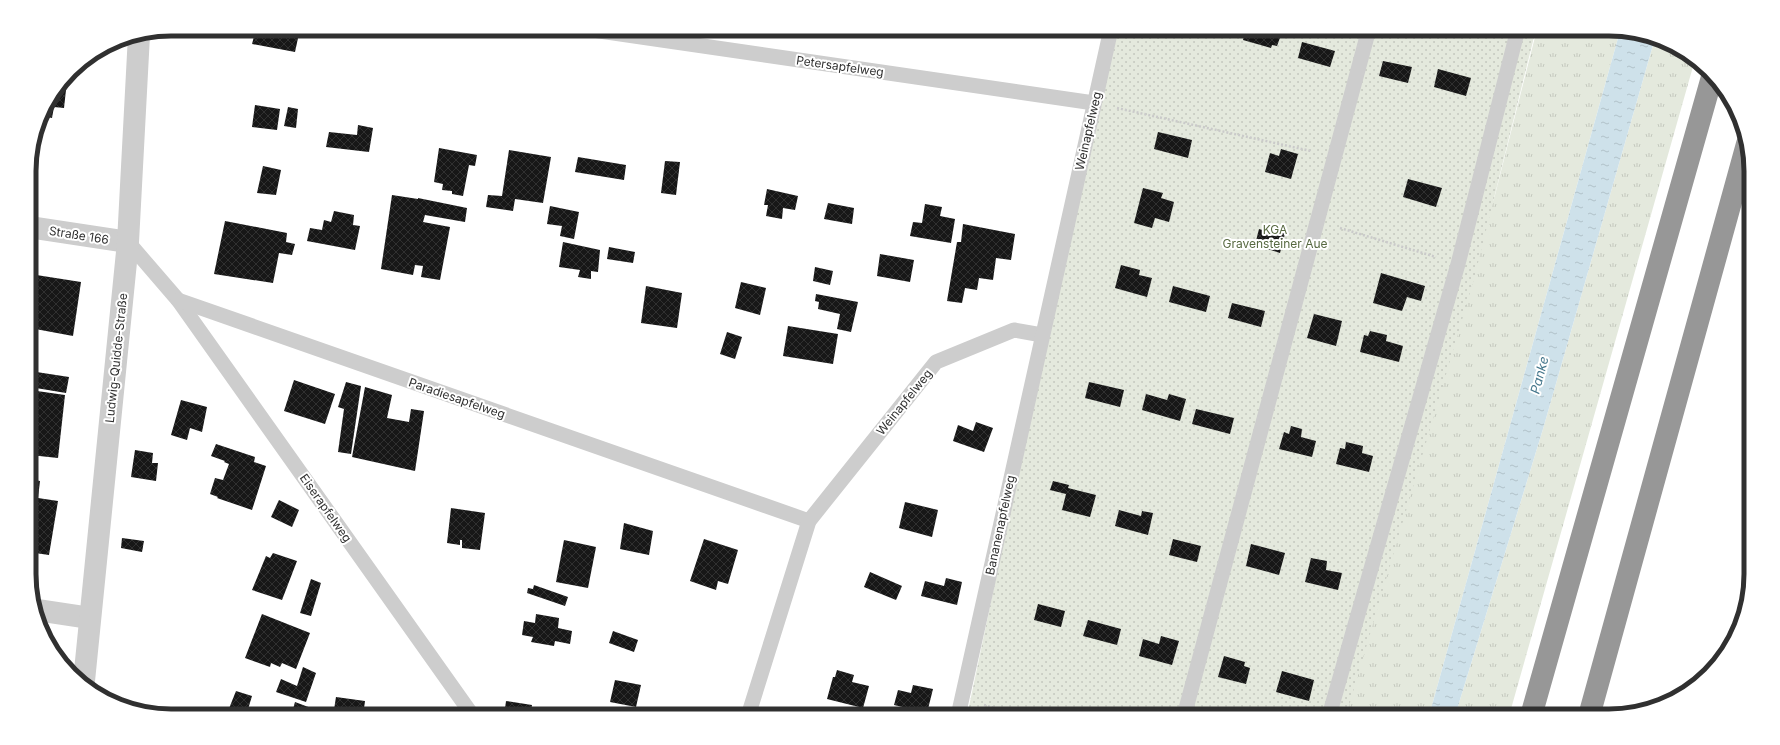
<svg xmlns="http://www.w3.org/2000/svg" width="1780" height="745" viewBox="0 0 1780 745" font-family="Inter,sans-serif">
<defs>
<pattern id="grass-tufts" width="24" height="20" patternUnits="userSpaceOnUse"><rect width="24" height="20" fill="#e4e9dd"/><path d="M3 7l-1-3M5 7V3M7 7l1-3M15 17l-1-3M17 17v-4M19 17l1-3" fill="none" stroke="#c4c8be"/></pattern>
<pattern id="garden-dots" width="8" height="8" patternUnits="userSpaceOnUse"><rect width="8" height="8" fill="#e4e9dd"/><path d="M2 2h.1M6 6h.1" fill="none" stroke="#c4c8be" stroke-width="1.8" stroke-linecap="round"/></pattern>
<pattern id="water-ripples" width="26" height="14" patternUnits="userSpaceOnUse"><rect width="26" height="14" fill="#cee1ea"/><path d="M2 4q2-2 4 0t4 0M15 11q2-2 4 0t4 0" fill="none" stroke="#b1c1c9"/></pattern>
<pattern id="building-cross-hatch" width="8" height="8" patternUnits="userSpaceOnUse"><rect width="8" height="8" fill="#171717"/><path d="M0 0l8 8M0 8l8-8" fill="none" stroke="#303030"/></pattern>
</defs>
<rect width="100%" height="100%" fill="#fff"/>
<g fill="url(#grass-tufts)">
<path d="M1537 29H1609L1620 31 1429 716H1331L1495 195Z"/>
<path d="M1655 38 1663 40 1694 63 1509 716H1455L1543 429Z"/>
</g>
<path fill="url(#garden-dots)" d="M1111 29H1536L1474 279 1346 716H967Z"/>
<path fill="url(#water-ripples)" d="M1620 31 1655 38 1543 429 1455 716H1429Z"/>
<g fill="url(#building-cross-hatch)">
<path d="M256 29 267 31V29H300L295 52 252 44Z"/>
<path d="M707 29H736L735 36 706 32Z"/>
<path d="M1246 29H1262L1281 35 1277 46 1272 45 1271 48 1243 40Z"/>
<path d="M1302 42 1335 51 1330 67 1298 58Z"/>
<path d="M1383 61 1412 67 1408 83 1379 76Z"/>
<path d="M1438 69 1471 78 1466 96 1434 87Z"/>
<path d="M65 81H67L64 108 54 107 52 118 41 116 44 108Z"/>
<path d="M255 105 280 109 277 130 252 127Z"/>
<path d="M288 107 298 109 296 128 284 126Z"/>
<path d="M358 125 373 128 369 152 326 147 329 132 357 135Z"/>
<path d="M1158 132 1192 140 1188 158 1154 149Z"/>
<path d="M439 148 477 155 475 166 469 165 463 196 452 194V191L442 190 443 184 434 182Z"/>
<path d="M1281 149 1298 154 1291 179 1265 172 1270 153 1279 156Z"/>
<path d="M509 150 551 157 543 203 515 199 513 211 486 207 488 195 502 196Z"/>
<path d="M578 157 626 165 624 180 575 172Z"/>
<path d="M665 161 680 162 676 195 661 193Z"/>
<path d="M263 166 281 170 276 195 257 193Z"/>
<path d="M1408 179 1442 188 1436 207 1403 197Z"/>
<path d="M1143 188 1163 193 1161 198 1174 202 1169 222 1155 218 1152 228 1134 223Z"/>
<path d="M767 189 798 196 795 210 783 208 782 219 766 216 768 205H764Z"/>
<path d="M392 195 418 199V198L467 208 465 222 425 215 423 222 450 227 440 280 421 277 423 266 415 265 413 275 381 269Z"/>
<path d="M828 203 854 208 852 224 824 219Z"/>
<path d="M925 204 942 207 940 216 955 219 951 243 910 236 913 222 922 223Z"/>
<path d="M550 206 579 212 574 239 560 236 562 226 547 224Z"/>
<path d="M334 211 354 215 353 225 360 226 355 250 307 241 310 228 322 230 324 220 331 222Z"/>
<path d="M225 221 287 233 286 242 295 244 292 255 279 253 273 283 214 274Z"/>
<path d="M963 224 1015 234 1011 260 996 258 993 280 979 278 977 290 965 288 962 303 947 301 957 242H961Z"/>
<path d="M1271 225 1286 230 1280 253 1255 245 1259 229 1269 232Z"/>
<path d="M563 242 600 250 598 272 591 271V279L578 277 580 270 559 267Z"/>
<path d="M609 247 635 252 633 263 607 259Z"/>
<path d="M880 254 914 260 910 282 877 276Z"/>
<path d="M1121 265 1140 270 1139 275 1152 278 1147 297 1115 288Z"/>
<path d="M815 267 833 271 830 285 813 281Z"/>
<path d="M1381 273 1425 286 1421 301 1407 297 1402 311 1373 303Z"/>
<path d="M30 274 81 282 73 336 30 328Z"/>
<path d="M741 282 766 288 760 315 735 308Z"/>
<path d="M646 286 682 293 677 328 641 323Z"/>
<path d="M1173 286 1210 296 1206 312 1169 302Z"/>
<path d="M816 294 858 302 851 332 837 329 840 314 818 309 819 302 815 301Z"/>
<path d="M1232 303 1265 311 1261 327 1228 318Z"/>
<path d="M1314 314 1342 321 1336 346 1307 338Z"/>
<path d="M788 326 838 334 833 364 783 356Z"/>
<path d="M1370 331 1387 335 1386 341 1403 346 1399 362 1360 352 1364 335 1368 336Z"/>
<path d="M727 332 742 337 735 359 720 354Z"/>
<path d="M30 371 69 377 66 393 30 387Z"/>
<path d="M294 380 335 394 325 424 284 411Z"/>
<path d="M346 382 361 386 351 454 338 452 344 409 338 407Z"/>
<path d="M1089 382 1124 390 1120 407 1085 398Z"/>
<path d="M365 387 392 395 387 418 409 422 411 409 424 411 415 471 352 457Z"/>
<path d="M30 390 65 395 58 458 30 455Z"/>
<path d="M1146 394 1167 400 1169 394 1186 399 1180 421 1142 410Z"/>
<path d="M181 400 207 407 202 432 190 428 187 440 171 435Z"/>
<path d="M1196 409 1234 418 1230 434 1192 424Z"/>
<path d="M976 422 993 428 984 452 953 441 958 425 973 431Z"/>
<path d="M1291 426 1302 429 1301 437 1316 441 1312 457 1279 449 1284 432 1289 434Z"/>
<path d="M1346 442 1363 446 1362 453 1373 456 1369 472 1336 464 1340 448 1345 449Z"/>
<path d="M216 444 255 457 254 462 266 466 252 510 217 498 218 497 210 494 215 478 223 480 229 464 224 462 225 461 211 456Z"/>
<path d="M135 450 153 453 152 463H158L156 481 131 477Z"/>
<path d="M30 479 40 481 38 498 58 501 49 555 35 553 30 556Z"/>
<path d="M1053 481 1069 485 1068 488 1096 495 1090 517 1062 510 1066 494 1050 490Z"/>
<path d="M279 500 299 510 292 527 271 517Z"/>
<path d="M905 502 938 510 932 537 899 528Z"/>
<path d="M451 508 485 513 480 550 462 548V540H460V545L447 543Z"/>
<path d="M1119 510 1141 516 1142 511 1153 513 1148 535 1115 526Z"/>
<path d="M624 523 653 531 649 555 620 549Z"/>
<path d="M122 538 144 541 142 552 121 548Z"/>
<path d="M704 539 738 550 728 584 718 581 716 590 690 581Z"/>
<path d="M1173 539 1201 546 1197 562 1169 555Z"/>
<path d="M564 540 596 547 588 588 556 582Z"/>
<path d="M1251 544 1285 553 1279 575 1246 566Z"/>
<path d="M273 553 297 561 282 600 252 590 266 556 270 558Z"/>
<path d="M1311 558 1327 561 1326 570 1342 573 1338 590 1305 582Z"/>
<path d="M870 572 902 586 896 600 864 587Z"/>
<path d="M946 578 962 582 957 605 921 596 925 581 944 586Z"/>
<path d="M311 579 321 583 311 616 300 613Z"/>
<path d="M534 585 568 597 565 606 527 593 528 588 533 589Z"/>
<path d="M1038 604 1065 611 1061 627 1034 620Z"/>
<path d="M262 614 310 633 296 669 282 663 280 667 271 663 270 667 245 658Z"/>
<path d="M536 614 559 618 558 628 572 631 570 644 555 641 554 646 531 642 533 637 522 635 524 621 535 623Z"/>
<path d="M1088 620 1121 629 1117 645 1083 636Z"/>
<path d="M613 631 638 640 634 652 609 643Z"/>
<path d="M1161 636 1179 641 1172 665 1139 656 1143 639 1159 644Z"/>
<path d="M1224 656 1245 662 1244 666 1250 668 1246 684 1218 677Z"/>
<path d="M303 667 316 673 306 702 276 692 281 679 297 686Z"/>
<path d="M837 670 854 675 852 682 869 686 863 708 827 699 833 677H835Z"/>
<path d="M1282 671 1314 680 1309 701 1276 692Z"/>
<path d="M615 680 641 685 636 707 610 702Z"/>
<path d="M913 685 933 689 927 713 894 705 898 690 911 693Z"/>
<path d="M236 691 252 696 246 716H226Z"/>
<path d="M336 697 365 701 363 716H333Z"/>
<path d="M506 701 532 705 530 716H504Z"/>
<path d="M295 702 311 708 309 716H291Z"/>
</g>
<g fill="none" stroke-linecap="round" stroke-linejoin="round">
<g stroke="#cacaca" stroke-width="2.5" stroke-dasharray="2 2" stroke-linecap="butt">
<path d="M1117 108 1311 151"/>
<path d="M1340 228 1436 257"/>
<path d="M984 705 1022 716"/>
</g>
<g stroke="#cdcdcd" stroke-width="15">
<path d="M586 29 1094 103"/>
<path d="M128 242 178 300 473 716"/>
<path d="M178 300 809 521"/>
<path d="M748 716 809 521 936 362 1014 330 1042 335"/>
<path d="M958 716 1111 29"/>
<path d="M1184 716 1369 29"/>
<path d="M1329 716 1458 264 1518 29"/>
</g>
<g stroke="#cdcdcd" stroke-width="22">
<path d="M29 227 128 242"/>
<path d="M37 610 90 618"/>
<path d="M84 681 128 242 139 35"/>
</g>
<g stroke="#979797" stroke-width="22">
<path d="M1531 716 1712 77"/>
<path d="M1589 716 1747 144"/>
</g>
</g>
<g text-anchor="middle" dominant-baseline="central" stroke-width="4" stroke-linejoin="round" paint-order="stroke">
<g font-size="12" fill="#303030" stroke="#fff">
<text transform="translate(840 66) rotate(8)">Petersapfelweg</text>
<text transform="translate(1088 131) rotate(-77)">Weinapfelweg</text>
<text transform="translate(79 235) rotate(9)">Straße 166</text>
<text transform="translate(116 358) rotate(-84)">Ludwig-Quidde-Straße</text>
<text transform="translate(457 398) rotate(19)">Paradiesapfelweg</text>
<text transform="translate(904 402) rotate(-51)">Weinapfelweg</text>
<text transform="translate(326 508) rotate(55)">Eiserapfelweg</text>
<text transform="translate(1000 525) rotate(-78)">Bananenapfelweg</text>
</g>
<g font-size="12" fill="#576941" stroke="#fff">
<text x="1275" y="229">KGA<tspan x="1275" dy="14">Gravensteiner Aue</tspan></text>
</g>
<g font-size="13" font-style="italic" fill="#45778c" stroke="#fff">
<text transform="translate(1539 375) rotate(-75)">Panke</text>
</g>
</g>
<path d="M0 0H1780V745H0ZM171 36H1609A135 135 0 0 1 1744 171V574A135 135 0 0 1 1609 709H171A135 135 0 0 1 36 574V171A135 135 0 0 1 171 36Z" fill="#fff" fill-rule="evenodd"/>
<path fill="none" stroke="#303030" stroke-width="5" d="M171 36H1609A135 135 0 0 1 1744 171V574A135 135 0 0 1 1609 709H171A135 135 0 0 1 36 574V171A135 135 0 0 1 171 36Z"/>
</svg>
